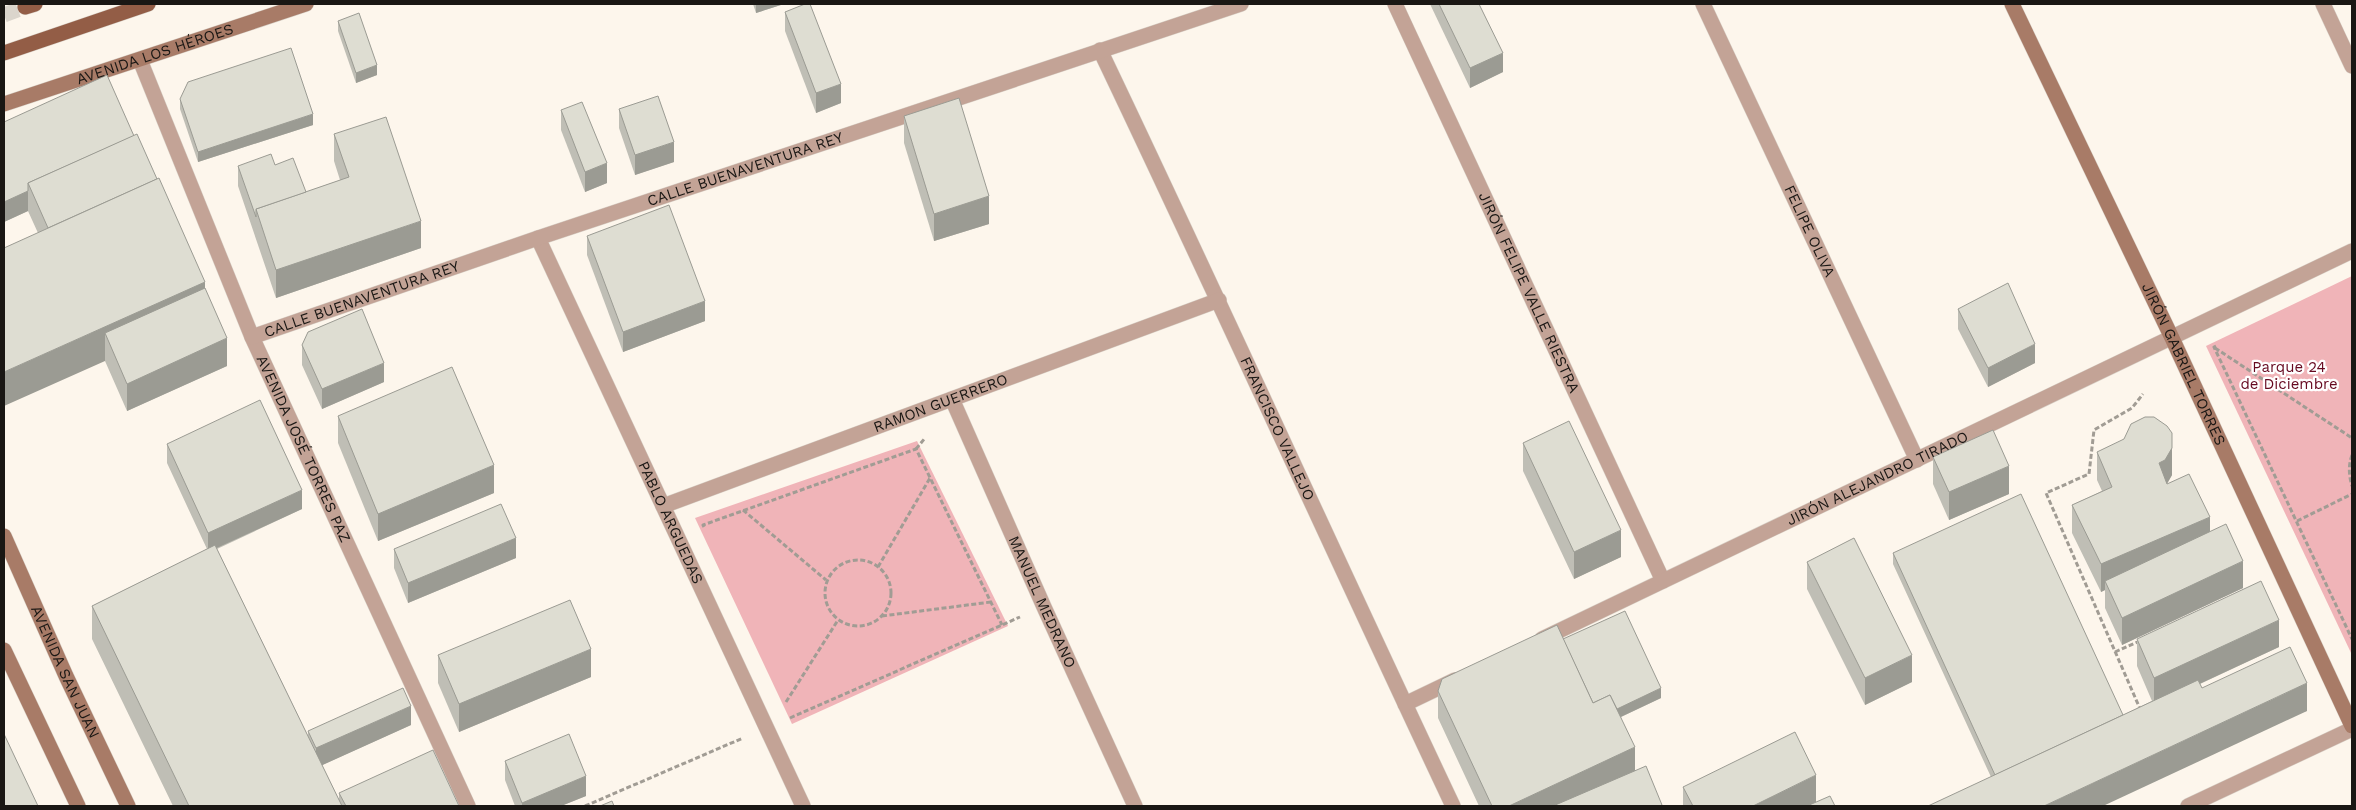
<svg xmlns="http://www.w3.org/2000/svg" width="2356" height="810" viewBox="0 0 2356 810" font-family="'Work Sans',sans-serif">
<rect width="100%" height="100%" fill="#fdf6ec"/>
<g fill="#f0b4b8">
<path d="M2352 276V655L2206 346Z"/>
<path d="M917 441 1008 626 792 724 695 518Z"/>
</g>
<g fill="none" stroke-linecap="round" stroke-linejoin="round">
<path stroke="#dbd5cc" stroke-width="15" stroke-dasharray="15 8" stroke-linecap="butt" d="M4 15 25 7"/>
<defs>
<g id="street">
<path id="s1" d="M1395 4 1663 581"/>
<path id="s2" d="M1703 4 1917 460"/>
<path d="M2323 4 2352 66"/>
<path id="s3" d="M1100 50C1220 301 1334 554 1453 806"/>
<path id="s4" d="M140 60 252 337 468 806"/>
<path id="s5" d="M538 238 803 806"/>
<path id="s6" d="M252 337 538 238 1241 4"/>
<path id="s7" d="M952 399 1044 607 1135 806"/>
<path id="s8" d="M663 506 1219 300"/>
<path id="s9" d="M1542 639 2352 251"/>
<path d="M1405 704 1455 680"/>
<path d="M2188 806 2352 729"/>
</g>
<g id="secondary">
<path id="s10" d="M2012 4 2172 338 2352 726"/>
<path id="s11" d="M4 104 306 4"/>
<path id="s12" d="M4 536 66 676 128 806"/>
<path d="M4 650 78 806"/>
</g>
<g id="primary">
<path d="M25 7 35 4"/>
<path d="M4 53 148 4"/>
</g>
</defs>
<use href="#street" stroke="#d9d2c9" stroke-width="16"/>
<use href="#secondary" stroke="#d9d2c9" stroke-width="16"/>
<use href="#primary" stroke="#d9d2c9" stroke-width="16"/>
<g stroke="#a19c94" stroke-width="3" stroke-dasharray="5 2.5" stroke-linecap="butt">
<path d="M2216 346 2214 347 2352 639"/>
<path d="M2215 348 2352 438"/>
<path d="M916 449 925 438"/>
<path d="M2352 455C2348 466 2349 476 2352 486"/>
<path d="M743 510 826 580"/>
<path d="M2297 521 2352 494"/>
<path d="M704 527 703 525 916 449 1002 625"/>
<circle cx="858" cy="593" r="33"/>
<path d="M878 567 930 478"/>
<path d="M882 616 991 602"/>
<path d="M2115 652 2140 641"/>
<path d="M786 702 838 620"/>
<path d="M2141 711 2046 493 2089 474 2094 430 2132 408 2143 394"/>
<path d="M790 718 1020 617"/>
<path d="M585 806 743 738"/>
</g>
<use href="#street" stroke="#c3a396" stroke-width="15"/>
<use href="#secondary" stroke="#a87b67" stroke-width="15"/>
<use href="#primary" stroke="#935d46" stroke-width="15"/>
</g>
<g fill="#bfbeb5">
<path d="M753 4H784L756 13Z"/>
<path d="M1430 4H1479L1503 72 1470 88Z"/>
<path d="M785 12 841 103 816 113 785 31Z"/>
<path d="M338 21 377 75 356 83 338 31Z"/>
<path d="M180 99 313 125 198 162 180 109Z"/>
<path d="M619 109 674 162 635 175 619 128Z"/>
<path d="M561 110 607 183 585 192 561 130Z"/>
<path d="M904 116 989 224 934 241 904 143Z"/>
<path d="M4 122 134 136 205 288 227 366 127 411 105 361 38 233 28 211 4 222Z"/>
<path d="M334 134 421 248 276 298 238 186V166L275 165 306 192 340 180 334 161Z"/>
<path d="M587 236 705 321 623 352 587 255Z"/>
<path d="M1958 309 2035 363 1988 387 1958 329Z"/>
<path d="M302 345 384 382 322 409 302 365Z"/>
<path d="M338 416 494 493 378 541 338 443Z"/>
<path d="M1523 443 1621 557 1574 579 1523 471Z"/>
<path d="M167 444 302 509 217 549 308 736V731L411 725 322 765 339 800V793L459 806H173L92 639V606L207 549 167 463Z"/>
<path d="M2097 452 2172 475 2167 484 2210 532 2243 588 2122 645 2105 608V590L2101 592 2072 533V505L2102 491 2097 480Z"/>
<path d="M1933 457 2009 494 1949 520 1933 484Z"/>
<path d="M394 549 516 558 408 603 394 568Z"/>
<path d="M1893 553 2123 715 2152 701 2137 666V639L2279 647 2200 684 2202 688 2307 711 1991 777 1893 564Z"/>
<path d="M1807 562 1912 682 1865 705 1807 589Z"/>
<path d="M1563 639 1661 698 1621 717 1635 771 1662 806H1479L1438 718V691Z"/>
<path d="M438 655 591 677 459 732 438 683Z"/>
<path d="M505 761 586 796 561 806H515L505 780Z"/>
<path d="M1683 787 1816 802 1835 806H1683Z"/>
</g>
<g fill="#9b9b93">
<path d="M756 4H784L756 13Z"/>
<path d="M1503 53V72L1470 88V68Z"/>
<path d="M377 65V75L356 83V73Z"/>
<path d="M841 84V103L816 113V93Z"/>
<path d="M313 114V125L198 162V152Z"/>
<path d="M674 142V162L635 175V155Z"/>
<path d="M607 163V183L585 192V172Z"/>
<path d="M28 191V211L4 222V202Z"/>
<path d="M989 196V224L934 241V214Z"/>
<path d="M421 221V248L276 298V270Z"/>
<path d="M205 282V316L105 333V361L4 406V372Z"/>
<path d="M705 301V321L623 352V332Z"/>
<path d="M227 338V366L127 411V384Z"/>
<path d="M2035 344V363L1988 387V368Z"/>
<path d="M384 363V382L322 409V389Z"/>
<path d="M2172 448V475L2165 487 2159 463Z"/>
<path d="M494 465V493L378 541V514Z"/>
<path d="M2009 466V494L1949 520V492Z"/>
<path d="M302 490V509L208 552V533Z"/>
<path d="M2210 517V544L2105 581V590L2101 592V564Z"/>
<path d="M1621 530V557L1574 579V552Z"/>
<path d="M516 538V558L408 603V583Z"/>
<path d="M2243 561V588L2122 645V618Z"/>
<path d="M2279 620V647L2154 705V678Z"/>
<path d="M591 649V677L459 732V704Z"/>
<path d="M1912 655V682L1865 705V678Z"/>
<path d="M2307 683V711L2103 806H2044Z"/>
<path d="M1661 688V698L1593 730V720Z"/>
<path d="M411 706V725L316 768V748Z"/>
<path d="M1635 747V774L1567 806H1509Z"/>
<path d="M1816 775V802L1808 806H1753Z"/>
<path d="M586 776V796L561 806H522V803Z"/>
</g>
<g fill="#deddd2" stroke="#9b9b93">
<path d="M805 4H810L841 84 816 93 785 12Z"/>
<path d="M1439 4H1479L1503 53 1470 68Z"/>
<path d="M359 13 377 65 356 73 338 21Z"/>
<path d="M291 48 313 114 198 152 180 99 188 82Z"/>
<path d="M107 75 134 136 28 183V191L4 202V122Z"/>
<path d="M658 96 674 142 635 155 619 109Z"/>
<path d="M959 98 989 196 934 214 904 116Z"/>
<path d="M582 102 607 163 585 172 561 110Z"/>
<path d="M386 117 421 221 276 270 256 209 349 177 334 134Z"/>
<path d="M137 134 157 179 48 228 28 183Z"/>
<path d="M271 154 275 165 293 158 306 192 256 209V217L238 166Z"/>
<path d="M159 178 205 282 4 372V248Z"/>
<path d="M669 205 705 301 623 332 587 236Z"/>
<path d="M2008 283 2035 344 1988 368 1958 309Z"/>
<path d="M205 288 227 338 127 384 105 333Z"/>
<path d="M362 309 384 363 322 389 302 345 308 332Z"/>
<path d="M452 367 494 465 378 514 338 416Z"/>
<path d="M260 400 302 490 208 533 167 444Z"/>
<path d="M2145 417H2154L2167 426 2172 433V448L2165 460 2159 463 2167 484 2189 474 2210 517 2101 564 2072 505 2112 487 2097 452 2124 439 2131 424Z"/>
<path d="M1569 421 1621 530 1574 552 1523 443Z"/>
<path d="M1993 430 2009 466 1949 492 1933 457Z"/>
<path d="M2021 494 2123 715 1995 775 1893 553Z"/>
<path d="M501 504 516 538 408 583 394 549Z"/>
<path d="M2226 524 2243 561 2122 618 2105 581Z"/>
<path d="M1854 538 1912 655 1865 678 1807 562Z"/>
<path d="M215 545 342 806H189L92 606Z"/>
<path d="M2261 581 2279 620 2154 678 2137 639Z"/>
<path d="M570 600 591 649 459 704 438 655Z"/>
<path d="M1625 611 1661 688 1617 709 1610 695 1593 703 1563 639Z"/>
<path d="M1557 625 1593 703 1610 695 1635 747 1509 806H1492L1438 691 1442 679Z"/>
<path d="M2290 647 2307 683 2044 806H1928L2198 680 2202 688Z"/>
<path d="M403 688 411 706 316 748 308 731Z"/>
<path d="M1795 732 1816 775 1753 806H1693L1683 787Z"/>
<path d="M4 734 38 806H4Z"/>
<path d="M569 734 586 776 522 803 505 761Z"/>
<path d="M433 750 459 806H346L339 793Z"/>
<path d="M1646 766 1662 805 1659 806H1553Z"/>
<path d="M1830 796 1835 806H1807Z"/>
<path d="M612 801 614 806H600Z"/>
</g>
<g text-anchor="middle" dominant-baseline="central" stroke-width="4.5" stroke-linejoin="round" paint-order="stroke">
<g font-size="15" fill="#1a1714" stroke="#fff">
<text stroke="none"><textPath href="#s11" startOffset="159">AVENIDA LOS HÉROES</textPath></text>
<text stroke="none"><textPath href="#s6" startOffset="521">CALLE BUENAVENTURA REY</textPath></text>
<text stroke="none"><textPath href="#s2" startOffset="251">FELIPE OLIVA</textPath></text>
<text stroke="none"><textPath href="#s1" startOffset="318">JIRÓN FELIPE VALLE RIESTRA</textPath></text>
<text stroke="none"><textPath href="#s6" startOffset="116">CALLE BUENAVENTURA REY</textPath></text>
<text stroke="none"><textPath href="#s10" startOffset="399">JIRÓN GABRIEL TORRES</textPath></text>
<text stroke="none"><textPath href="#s8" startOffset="296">RAMON GUERRERO</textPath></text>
<text stroke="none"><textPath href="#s3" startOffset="418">FRANCISCO VALLEJO</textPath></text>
<text stroke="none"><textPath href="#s4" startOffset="422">AVENIDA JOSÉ TORRES PAZ</textPath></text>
<text stroke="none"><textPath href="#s9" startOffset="372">JIRÓN ALEJANDRO TIRADO</textPath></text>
<text stroke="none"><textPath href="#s5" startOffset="314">PABLO ARGUEDAS</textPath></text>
<text stroke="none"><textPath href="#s7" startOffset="222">MANUEL MEDRANO</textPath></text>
<text stroke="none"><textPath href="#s12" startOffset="149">AVENIDA SAN JUAN</textPath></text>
</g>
<g font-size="15" fill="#660920" stroke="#fff">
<text x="2289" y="367">Parque 24<tspan x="2289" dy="17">de Diciembre</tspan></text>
</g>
</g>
<rect width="2356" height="810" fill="none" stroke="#1a1714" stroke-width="10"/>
</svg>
